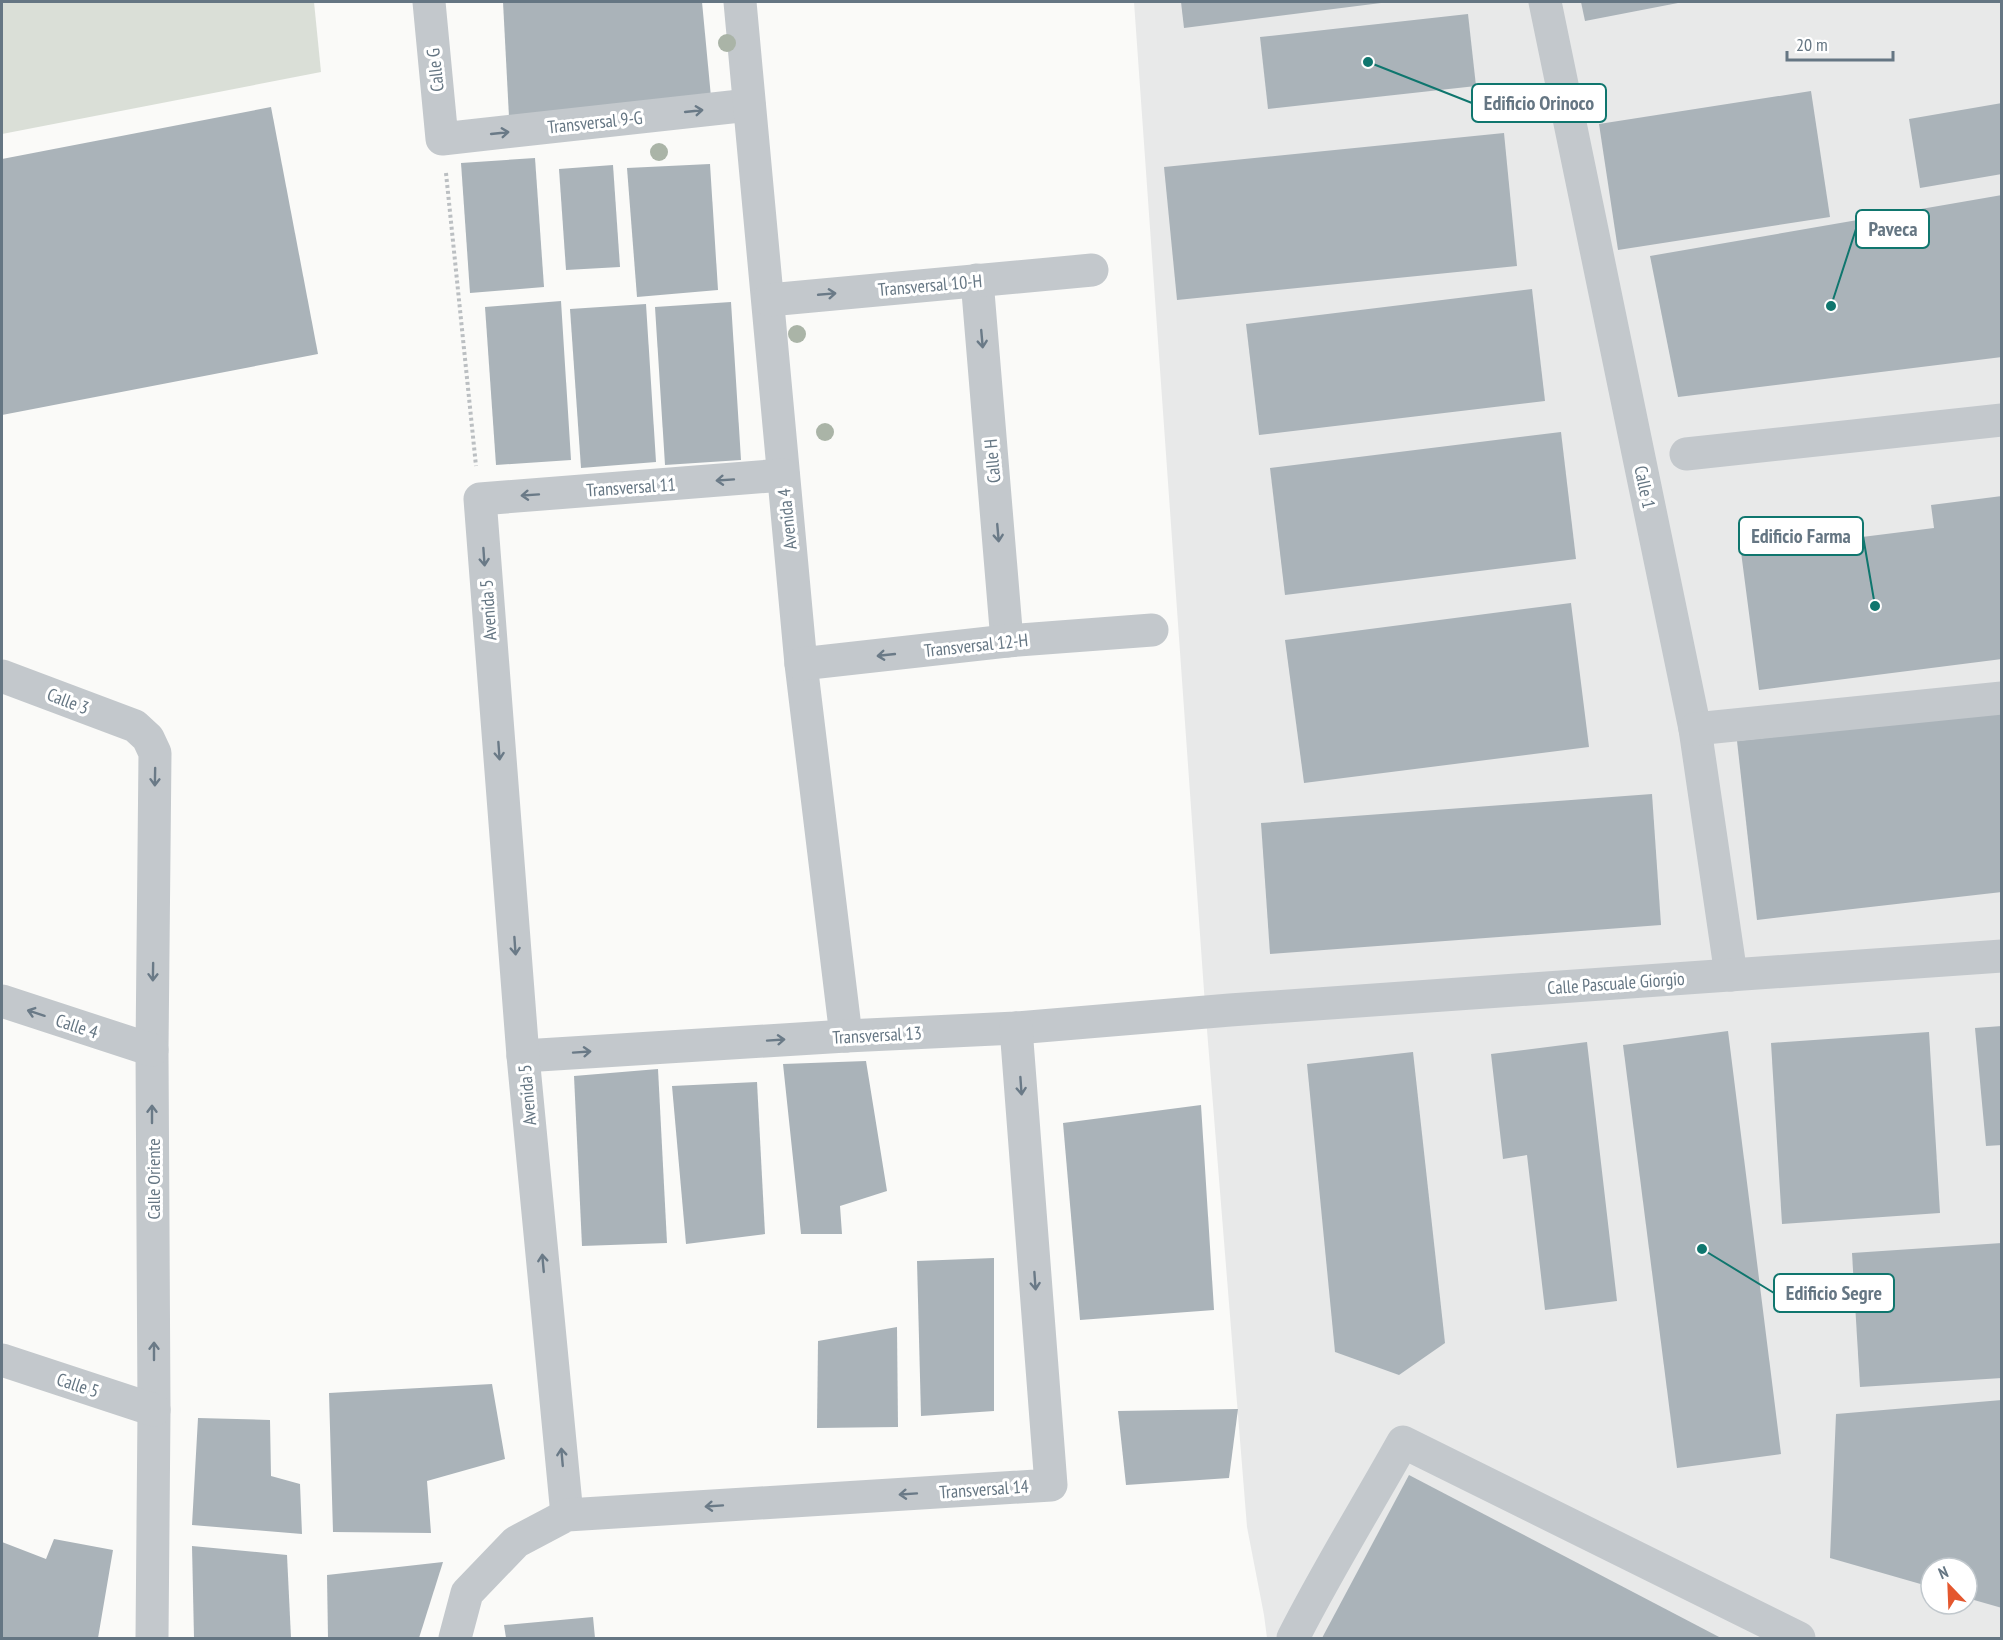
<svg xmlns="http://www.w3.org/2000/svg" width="2003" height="1640" viewBox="0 0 2003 1640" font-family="'PT Sans Narrow',sans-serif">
<rect width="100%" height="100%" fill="#fafaf8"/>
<path fill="#e8e9e9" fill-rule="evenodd" d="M1134 2H2001V1638H1267L1264 1615 1247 1527 1205 1005ZM1931 1568H1967V1604H1931Z"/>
<path fill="#dadfd7" d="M2 2H314L321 72 2 134Z"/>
<g fill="#aab3b9">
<path d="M503 2H702L711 97 509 117Z"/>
<path d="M1181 2H1381V3L1184 28Z"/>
<path d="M1581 2H1678V3L1585 21Z"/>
<path d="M1468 14 1476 86 1268 109 1260 37Z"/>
<path d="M1811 91 1830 217 1618 250 1599 124Z"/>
<path d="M2002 103V174L1920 188 1909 119Z"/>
<path d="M271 107 318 354 2 415V159Z"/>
<path d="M1504 133 1517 266 1177 300 1164 167Z"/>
<path d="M535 158 544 287 470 293 461 163Z"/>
<path d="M710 164 718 290 637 297 627 168Z"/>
<path d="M613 165 620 267 566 270 559 169Z"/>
<path d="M2002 195V357L1678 397 1650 256Z"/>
<path d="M1532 289 1545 401 1259 435 1246 324Z"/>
<path d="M561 301 571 460 496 465 485 307Z"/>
<path d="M731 302 741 460 665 465 655 307Z"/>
<path d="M646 304 656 462 581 468 570 309Z"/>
<path d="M1561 432 1576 559 1285 595 1270 468Z"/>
<path d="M2002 496V659L1759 690 1741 552 1934 528 1931 505Z"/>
<path d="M1571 603 1589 747 1304 783 1285 640Z"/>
<path d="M2002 711V892L1757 920 1737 741Z"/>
<path d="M1652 794 1661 925 1270 954 1261 823Z"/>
<path d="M2002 1026V1145L1986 1146 1975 1028Z"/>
<path d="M1728 1031 1781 1454 1677 1468 1623 1045Z"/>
<path d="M1929 1032 1940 1213 1782 1224 1771 1043Z"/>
<path d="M1587 1042 1617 1301 1545 1310 1527 1155 1503 1159 1491 1054Z"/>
<path d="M1413 1052 1445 1343 1399 1375 1335 1352 1307 1064Z"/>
<path d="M866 1061 887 1191 840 1206 842 1234H801L783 1064Z"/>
<path d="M658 1069 667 1243 582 1246 574 1076Z"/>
<path d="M757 1082 765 1234 686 1244 672 1086Z"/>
<path d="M1201 1105 1214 1310 1080 1320 1063 1123Z"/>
<path d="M2002 1243V1378L1860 1387 1852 1253Z"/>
<path d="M994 1258V1411L921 1416 917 1261Z"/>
<path d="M897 1327 898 1427 817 1428 818 1341Z"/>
<path d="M492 1384 505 1459 427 1481 431 1533 333 1532 329 1393Z"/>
<path d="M2002 1400V1608L1967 1598V1568H1931V1587L1830 1558 1836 1414Z"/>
<path d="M1238 1409 1229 1478 1126 1485 1118 1411Z"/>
<path d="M198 1418 270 1420 271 1476 300 1484 302 1534 192 1525Z"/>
<path d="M1409 1475 1721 1638H1322Z"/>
<path d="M54 1539 113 1550 98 1638H2V1542L46 1559Z"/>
<path d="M192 1546 287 1555 291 1638H194Z"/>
<path d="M443 1562 419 1638H328L327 1575Z"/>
<path d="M593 1617 595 1638H506L504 1625Z"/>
</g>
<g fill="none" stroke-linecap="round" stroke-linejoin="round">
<path stroke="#bbbfc2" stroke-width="4" stroke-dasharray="3 3" stroke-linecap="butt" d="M446 173 476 466"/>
<g stroke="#c3c8cc" stroke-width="33">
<path d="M429 2 442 139 749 105"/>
<path d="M740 2 801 664 846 1036"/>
<path d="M1545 2 1695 729 1731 975"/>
<path d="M977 280 1007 641"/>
<path d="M769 300 1092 270"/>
<path d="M1686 454 2002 420"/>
<path d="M801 664 1007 641 1152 630"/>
<path d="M2 676 135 726 148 738 155 753 152 1050 154 1410 152 1638"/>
<path d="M1695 729 2002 698"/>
<path d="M2 1001 152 1050"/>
<path d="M523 1056 846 1036 1016 1028 1230 1010 2002 956"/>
<path d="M2 1360 154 1410"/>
<path d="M567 1515 523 1056 480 499 783 475"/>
<path d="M455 1638 467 1593 516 1542 567 1515 1051 1485 1016 1028"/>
<path d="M1293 1638C1327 1571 1366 1508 1403 1442L1799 1638"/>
</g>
</g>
<g fill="#aab4a7">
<circle cx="727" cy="43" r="9"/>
<circle cx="659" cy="152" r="9"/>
<circle cx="797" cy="334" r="9"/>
<circle cx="825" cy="432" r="9"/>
</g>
<defs><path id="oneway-shaft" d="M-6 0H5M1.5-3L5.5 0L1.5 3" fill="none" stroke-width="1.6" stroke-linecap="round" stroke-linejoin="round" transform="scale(1.5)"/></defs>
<g stroke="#6a7a87">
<use href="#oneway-shaft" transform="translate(694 111) rotate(-6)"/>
<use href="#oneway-shaft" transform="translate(500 133) rotate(-6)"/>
<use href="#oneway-shaft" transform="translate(827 294) rotate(-5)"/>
<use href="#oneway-shaft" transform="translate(982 339) rotate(85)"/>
<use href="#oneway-shaft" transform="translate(725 480) rotate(176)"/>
<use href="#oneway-shaft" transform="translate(530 495) rotate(176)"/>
<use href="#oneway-shaft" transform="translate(998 533) rotate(85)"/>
<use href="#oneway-shaft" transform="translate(484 557) rotate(86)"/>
<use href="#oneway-shaft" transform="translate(886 655) rotate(174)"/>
<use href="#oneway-shaft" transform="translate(499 751) rotate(86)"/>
<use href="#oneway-shaft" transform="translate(155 777) rotate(91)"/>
<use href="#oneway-shaft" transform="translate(515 946) rotate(86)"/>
<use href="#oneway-shaft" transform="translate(153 972) rotate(91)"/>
<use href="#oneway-shaft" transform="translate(36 1013) rotate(-162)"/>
<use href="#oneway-shaft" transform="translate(776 1040) rotate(-4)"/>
<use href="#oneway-shaft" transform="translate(582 1052) rotate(-4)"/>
<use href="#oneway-shaft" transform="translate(1021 1086) rotate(86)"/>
<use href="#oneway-shaft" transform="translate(152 1114) rotate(-90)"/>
<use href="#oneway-shaft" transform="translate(543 1263) rotate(-95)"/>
<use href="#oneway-shaft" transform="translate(1035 1281) rotate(86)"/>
<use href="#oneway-shaft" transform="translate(154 1351) rotate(-90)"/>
<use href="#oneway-shaft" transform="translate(562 1457) rotate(-95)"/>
<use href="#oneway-shaft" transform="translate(908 1494) rotate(176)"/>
<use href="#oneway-shaft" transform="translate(714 1506) rotate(176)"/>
</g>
<g text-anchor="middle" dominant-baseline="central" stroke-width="6" stroke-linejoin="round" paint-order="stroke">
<g font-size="18" fill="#657683" stroke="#fff">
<text transform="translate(435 70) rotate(-96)">Calle G</text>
<text transform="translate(595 122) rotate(-6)">Transversal 9-G</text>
<text transform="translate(930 285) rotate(-5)">Transversal 10-H</text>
<text transform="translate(992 461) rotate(-95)">Calle H</text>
<text transform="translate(631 487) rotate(-4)">Transversal 11</text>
<text transform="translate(1645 487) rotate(78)">Calle 1</text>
<text transform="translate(787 519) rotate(-96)">Avenida 4</text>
<text transform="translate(488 610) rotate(-94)">Avenida 5</text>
<text transform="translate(976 645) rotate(-6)">Transversal 12-H</text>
<text transform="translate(68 701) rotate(21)">Calle 3</text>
<text transform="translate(1616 983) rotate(-4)">Calle Pascuale Giorgio</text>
<text transform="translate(77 1026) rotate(18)">Calle 4</text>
<text transform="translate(877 1035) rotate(-3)">Transversal 13</text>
<text transform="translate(527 1095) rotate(-95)">Avenida 5</text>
<text transform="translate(153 1179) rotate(-90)">Calle Oriente</text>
<text transform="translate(78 1385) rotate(18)">Calle 5</text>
<text transform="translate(984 1489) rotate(-4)">Transversal 14</text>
</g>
</g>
<path fill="none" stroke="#0f766e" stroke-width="2" d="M1368 62L1472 103M1831 306L1856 229M1875 606L1863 536M1702 1249L1774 1293"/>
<g fill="#0f766e" stroke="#fff" stroke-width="2">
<circle cx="1368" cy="62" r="6"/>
<circle cx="1831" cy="306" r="6"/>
<circle cx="1875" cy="606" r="6"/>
<circle cx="1702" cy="1249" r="6"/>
</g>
<g fill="#fff" stroke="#0f766e" stroke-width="2">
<rect x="1472" y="84" width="134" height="38" rx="6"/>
<rect x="1856" y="210" width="73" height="38" rx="6"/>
<rect x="1739" y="517" width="124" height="38" rx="6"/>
<rect x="1774" y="1274" width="120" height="38" rx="6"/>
</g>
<g font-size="20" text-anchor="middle" font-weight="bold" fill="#657683">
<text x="1539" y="110">Edificio Orinoco</text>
<text x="1893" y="236">Paveca</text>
<text x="1801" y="543">Edificio Farma</text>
<text x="1834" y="1300">Edificio Segre</text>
</g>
<rect width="2003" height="1640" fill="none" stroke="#657683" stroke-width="6"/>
<g transform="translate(1949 1586) rotate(337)"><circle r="28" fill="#ffffff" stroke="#c1c8cd" stroke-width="1.5"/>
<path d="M0-4.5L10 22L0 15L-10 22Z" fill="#e4572e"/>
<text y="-9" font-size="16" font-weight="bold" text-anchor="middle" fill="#657683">N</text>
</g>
<path d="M1787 51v9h106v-9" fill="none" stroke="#657683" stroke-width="3"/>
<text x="1796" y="51" font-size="18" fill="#657683" stroke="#ffffff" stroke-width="4.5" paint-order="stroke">20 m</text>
</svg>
